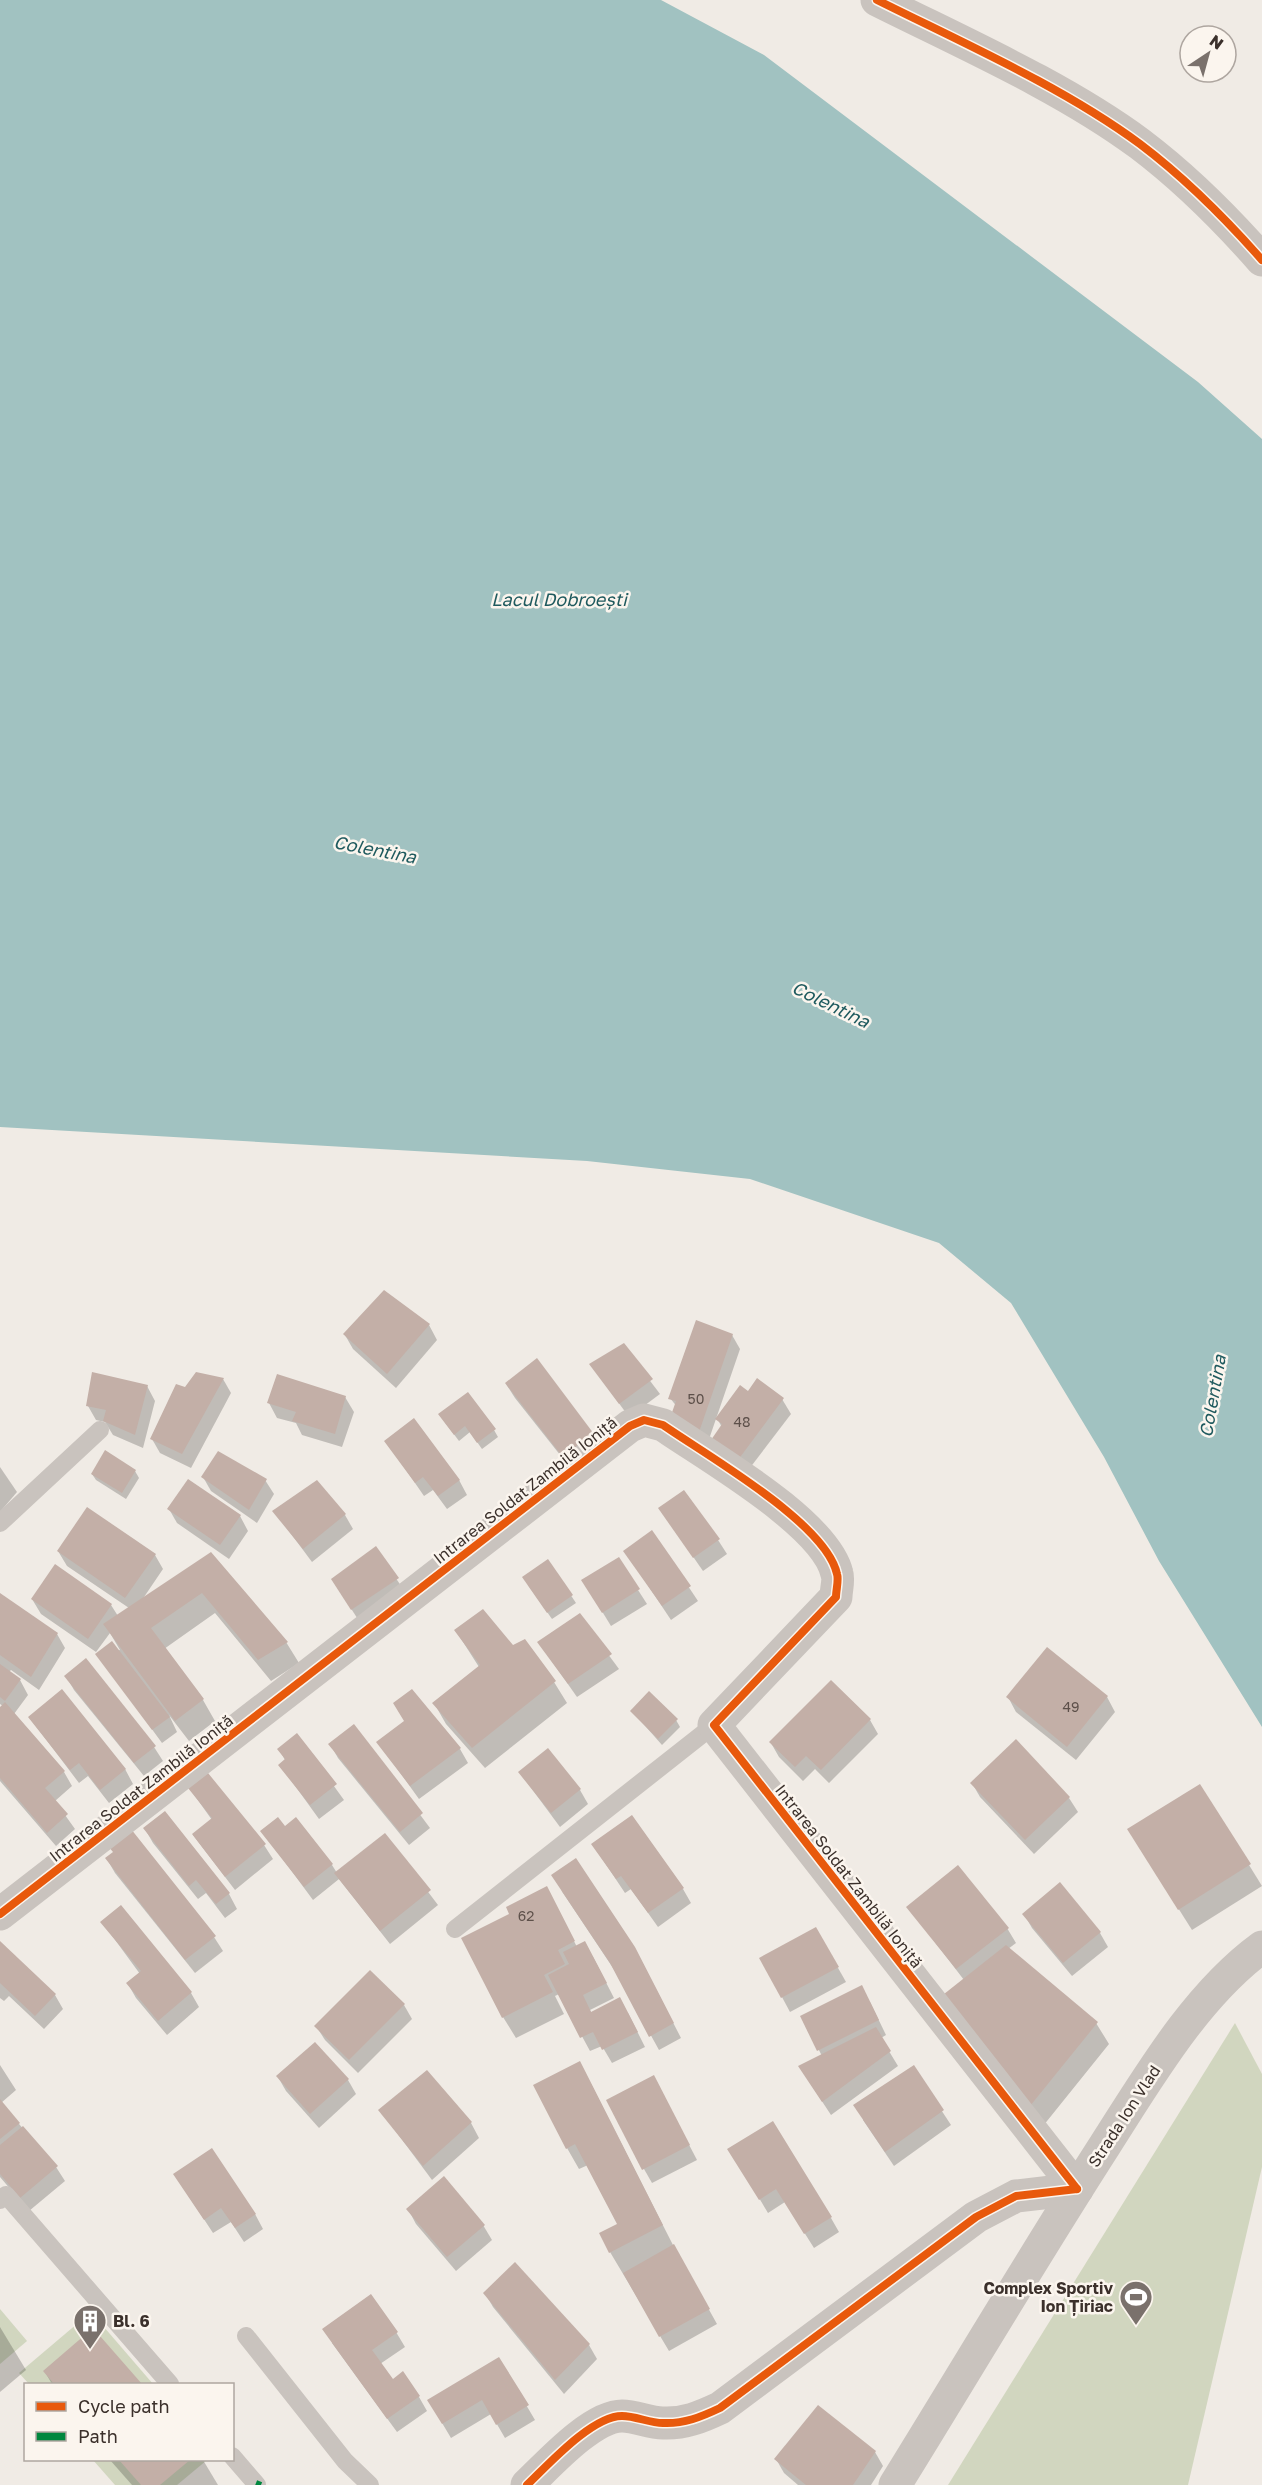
<svg xmlns="http://www.w3.org/2000/svg" width="1262" height="2485" viewBox="0 0 1262 2485" font-family="'Golos Text',sans-serif">
<rect width="100%" height="100%" fill="#f0ebe5"/>
<g fill="#d1d6bf">
<path d="M1235 2023 1262 2074V2167L1188 2485H948Z"/>
<path d="M0 2309 27 2341 0 2364Z"/>
<path d="M91 2312 153 2384H29L19 2373Z"/>
<path d="M93 2460H207L177 2485H115Z"/>
</g>
<path fill="#a1c2c1" d="M0 0H661L764 55 1198 382 1262 439V1727L1159 1561 1104 1457 1011 1303 939 1243 750 1179 587 1161 0 1127Z"/>
<g fill="#0003">
<path d="M384 1292 429 1325 437 1340 396 1388 353 1349 345 1335Z"/>
<path d="M732 1335 740 1349 707 1445 670 1398Z"/>
<path d="M623 1345 660 1394 629 1417 591 1365Z"/>
<path d="M223 1379 231 1393 191 1468 160 1453 152 1439 186 1388Z"/>
<path d="M506 1384 593 1435 572 1470 515 1398Z"/>
<path d="M147 1386 155 1401 143 1448 113 1435 105 1422 96 1420 88 1406Z"/>
<path d="M748 1393 782 1399 791 1414 746 1473 717 1418Z"/>
<path d="M345 1397 354 1412 342 1447 302 1435 296 1423 277 1418 269 1403Z"/>
<path d="M444 1421 494 1430 498 1437 482 1449 470 1432 459 1441Z"/>
<path d="M386 1441 459 1480 467 1495 447 1509 433 1490 424 1496Z"/>
<path d="M0 1467 17 1492 0 1512Z"/>
<path d="M135 1471 139 1478 126 1499 96 1480 92 1474Z"/>
<path d="M203 1477 265 1480 274 1494 257 1523 211 1491Z"/>
<path d="M169 1509 240 1516 248 1531 229 1559 177 1523Z"/>
<path d="M660 1509 718 1540 727 1554 703 1571Z"/>
<path d="M274 1511 345 1515 353 1529 312 1562Z"/>
<path d="M652 1532 698 1601 671 1620 625 1551Z"/>
<path d="M375 1548 406 1593 361 1624 341 1593Z"/>
<path d="M58 1551 155 1555 163 1569 142 1600 211 1554 286 1642 299 1663 271 1681 215 1613 164 1649 203 1700 215 1721 189 1741 169 1715 177 1732 162 1743 97 1654 120 1650 110 1633 96 1652 41 1614 32 1599 111 1605 118 1616 129 1608 67 1566Z"/>
<path d="M548 1561 576 1603 552 1619 528 1585Z"/>
<path d="M638 1590 647 1604 611 1626 592 1595Z"/>
<path d="M0 1595 57 1634 65 1648 39 1690 11 1670 9 1672 20 1680 28 1695 14 1714 64 1772 72 1786 55 1801 75 1829 56 1846 0 1781V1709L3 1706 0 1704Z"/>
<path d="M579 1615 619 1669 577 1697 539 1643Z"/>
<path d="M456 1631 512 1647 554 1682 567 1703 485 1768 446 1724 434 1703 479 1667Z"/>
<path d="M66 1676 154 1747 163 1761 144 1776 74 1690Z"/>
<path d="M412 1691 460 1749 468 1763 419 1799 378 1742 406 1722Z"/>
<path d="M1008 1697H1107L1115 1712 1076 1760 1016 1712Z"/>
<path d="M632 1711 676 1720 680 1727 662 1745Z"/>
<path d="M29 1717 125 1769 133 1784 109 1803 88 1776 79 1783Z"/>
<path d="M870 1720 878 1734 829 1783 815 1769 803 1781 779 1757 771 1743Z"/>
<path d="M354 1726 430 1828 409 1845 338 1758 330 1744Z"/>
<path d="M297 1735 344 1800 319 1819 280 1765 285 1760 279 1749Z"/>
<path d="M1016 1741 1069 1798 1078 1812 1034 1854 980 1797 972 1783Z"/>
<path d="M520 1773 580 1790 588 1804 560 1827Z"/>
<path d="M190 1789 264 1845 273 1859 235 1890 193 1835 212 1820Z"/>
<path d="M164 1813 229 1894 237 1909 225 1918 206 1893 198 1899 153 1843 145 1829Z"/>
<path d="M285 1829 332 1865 337 1873 385 1835 438 1905 390 1944 339 1879 313 1900 262 1831Z"/>
<path d="M593 1845 683 1889 691 1903 658 1927 631 1889 625 1893Z"/>
<path d="M1142 1851 1249 1865 1262 1886 1192 1930Z"/>
<path d="M107 1859 214 1937 223 1951 195 1973 115 1873Z"/>
<path d="M561 1890 643 1964 681 2038 659 2050 617 1974Z"/>
<path d="M121 1907 191 1993 199 2007 167 2035 136 1998 128 1984 140 1974 102 1922Z"/>
<path d="M908 1907 1007 1928 1016 1943 1008 1949 1096 2023 1109 2044 1039 2131 964 1980Z"/>
<path d="M558 1910 577 1947 593 1957 614 1998 590 2010 592 2014 628 2013 645 2047 612 2063 602 2046 590 2051 559 1994 555 1996 564 2014 516 2038 503 2017Z"/>
<path d="M1024 1914 1100 1933 1108 1947 1072 1976 1032 1928Z"/>
<path d="M816 1929 846 1982 790 2012 761 1958Z"/>
<path d="M0 1943 55 1995 63 2009 44 2029 9 1996 4 2001 0 1998Z"/>
<path d="M870 2002 886 2035 881 2038 898 2066 831 2115 808 2080 822 2056 802 2017Z"/>
<path d="M404 2005 412 2019 358 2073 325 2040 316 2026Z"/>
<path d="M315 2044 348 2080 356 2094 319 2128 286 2091 278 2077Z"/>
<path d="M0 2065 16 2090 1 2103 56 2167 65 2181 29 2211 0 2177Z"/>
<path d="M913 2067 951 2125 894 2166 863 2120Z"/>
<path d="M427 2072 471 2123 479 2138 432 2180 380 2110Z"/>
<path d="M591 2084 674 2247 717 2324 669 2351 610 2252 619 2225 588 2165 579 2169 567 2148Z"/>
<path d="M661 2091 697 2160 652 2183 644 2169Z"/>
<path d="M738 2163 831 2218 839 2232 814 2248 785 2202 768 2213Z"/>
<path d="M175 2175 255 2214 263 2229 244 2242 231 2222 213 2233Z"/>
<path d="M408 2209 483 2225 492 2240 456 2271 416 2224Z"/>
<path d="M485 2293 589 2345 597 2359 564 2394 493 2307Z"/>
<path d="M0 2327 26 2370 0 2392Z"/>
<path d="M93 2330 140 2384H52L45 2372Z"/>
<path d="M396 2332 405 2347 380 2364 392 2381 419 2397 427 2411 397 2432 332 2343Z"/>
<path d="M499 2359 535 2420 505 2438 491 2414 451 2438 429 2401Z"/>
<path d="M875 2452 883 2466 871 2485H798L784 2473 776 2459Z"/>
<path d="M110 2460H203L218 2485H132Z"/>
</g>
<g fill="#c3afa7">
<path d="M384 1290 430 1324 387 1374 343 1334Z"/>
<path d="M696 1320 733 1334 699 1432 669 1421 676 1401 668 1399Z"/>
<path d="M624 1343 653 1379 619 1404 589 1364Z"/>
<path d="M537 1358 594 1434 562 1456 505 1383Z"/>
<path d="M92 1372 148 1385 135 1435 103 1421 106 1410 86 1406Z"/>
<path d="M196 1372 224 1378 182 1454 150 1439 176 1384 185 1387Z"/>
<path d="M277 1374 346 1396 335 1434 292 1421 296 1412 267 1403Z"/>
<path d="M757 1378 784 1398 738 1460 711 1440 722 1424 715 1419 740 1385 748 1391Z"/>
<path d="M468 1392 496 1429 477 1443 465 1426 454 1435 438 1414Z"/>
<path d="M414 1418 460 1480 438 1496 423 1477 415 1483 384 1441Z"/>
<path d="M105 1450 136 1470 122 1493 91 1474Z"/>
<path d="M218 1451 267 1479 249 1510 201 1477Z"/>
<path d="M188 1479 241 1515 220 1545 167 1509Z"/>
<path d="M317 1480 346 1514 303 1549 272 1511Z"/>
<path d="M684 1490 720 1539 693 1558 658 1508Z"/>
<path d="M87 1507 156 1554 125 1598 57 1551Z"/>
<path d="M652 1530 691 1586 662 1606 623 1551Z"/>
<path d="M376 1546 399 1578 351 1610 331 1579Z"/>
<path d="M211 1552 288 1642 258 1660 202 1593 151 1628 204 1699 175 1721 103 1624Z"/>
<path d="M619 1557 640 1589 602 1613 581 1580Z"/>
<path d="M548 1559 573 1595 547 1613 522 1577Z"/>
<path d="M55 1564 112 1604 88 1639 31 1599Z"/>
<path d="M0 1593 58 1633 31 1677 0 1655Z"/>
<path d="M483 1609 513 1645 525 1639 556 1681 472 1748 432 1703 480 1665 454 1630Z"/>
<path d="M580 1613 612 1654 568 1684 537 1642Z"/>
<path d="M112 1641 170 1717 152 1730 95 1654Z"/>
<path d="M1047 1647 1108 1696 1067 1747 1006 1697Z"/>
<path d="M86 1658 156 1746 134 1763 64 1676Z"/>
<path d="M0 1664 21 1679 5 1701 0 1697Z"/>
<path d="M831 1680 871 1719 821 1770 806 1756 795 1767 769 1742Z"/>
<path d="M62 1689 126 1769 100 1790 79 1763 70 1770 28 1717Z"/>
<path d="M412 1689 461 1748 410 1786 376 1742 404 1721 393 1703Z"/>
<path d="M649 1691 678 1719 658 1739 630 1711Z"/>
<path d="M5 1702 65 1771 45 1788 68 1814 47 1833 0 1778V1707Z"/>
<path d="M354 1724 423 1813 400 1832 328 1744Z"/>
<path d="M297 1733 337 1784 310 1805 278 1765 285 1759 277 1749Z"/>
<path d="M1016 1739 1070 1797 1025 1840 970 1783Z"/>
<path d="M548 1748 581 1789 551 1813 518 1772Z"/>
<path d="M208 1773 266 1844 225 1877 192 1834 212 1818 188 1788Z"/>
<path d="M1200 1784 1251 1864 1178 1910 1127 1829Z"/>
<path d="M165 1811 230 1893 216 1904 196 1880 189 1886 143 1828Z"/>
<path d="M632 1815 684 1888 648 1913 621 1876 616 1879 591 1844Z"/>
<path d="M278 1817 285 1826 296 1817 333 1864 304 1887 260 1831Z"/>
<path d="M131 1829 216 1936 185 1960 105 1858 113 1852 108 1846Z"/>
<path d="M385 1833 431 1890 380 1931 334 1873Z"/>
<path d="M576 1858 635 1947 674 2023 649 2037 610 1963 551 1875Z"/>
<path d="M958 1865 1009 1928 956 1969 906 1907Z"/>
<path d="M1060 1882 1101 1932 1063 1963 1022 1914Z"/>
<path d="M547 1886 575 1941 558 1950 565 1964 544 1975 553 1992 502 2018 461 1938 509 1914 506 1907Z"/>
<path d="M121 1905 192 1992 158 2021 126 1983 141 1971 100 1922Z"/>
<path d="M816 1927 839 1967 781 1998 759 1958Z"/>
<path d="M0 1941 56 1994 35 2016 0 1983Z"/>
<path d="M585 1941 607 1983 583 1995 591 2012 620 1997 638 2032 602 2050 593 2032 580 2038 548 1975 569 1964 563 1952Z"/>
<path d="M1006 1945 1098 2022 1026 2111 939 1998Z"/>
<path d="M370 1970 405 2004 349 2060 314 2026Z"/>
<path d="M862 1985 879 2020 817 2051 800 2016Z"/>
<path d="M876 2027 891 2051 822 2102 798 2066Z"/>
<path d="M315 2042 349 2079 310 2114 276 2076Z"/>
<path d="M580 2061 663 2225 609 2253 599 2233 617 2224 575 2144 566 2149 533 2085Z"/>
<path d="M914 2065 944 2110 885 2152 853 2105Z"/>
<path d="M427 2070 472 2122 423 2166 378 2110Z"/>
<path d="M654 2075 690 2145 642 2170 606 2100Z"/>
<path d="M0 2099 20 2123 0 2139Z"/>
<path d="M773 2121 832 2217 804 2234 776 2189 759 2200 727 2149Z"/>
<path d="M23 2126 58 2166 20 2198 0 2174V2145Z"/>
<path d="M212 2148 256 2214 235 2228 221 2208 204 2220 173 2174Z"/>
<path d="M444 2176 485 2225 447 2257 406 2209Z"/>
<path d="M674 2244 710 2309 659 2337 623 2273Z"/>
<path d="M515 2262 590 2344 555 2380 483 2293Z"/>
<path d="M371 2294 398 2332 372 2350 393 2379 403 2371 420 2396 387 2419 322 2329Z"/>
<path d="M93 2328 142 2384H54L43 2371Z"/>
<path d="M499 2357 529 2405 496 2425 482 2400 442 2424 427 2400Z"/>
<path d="M818 2405 876 2451 853 2485H806L774 2459Z"/>
<path d="M119 2460H190L160 2485H141Z"/>
</g>
<g fill="none" stroke-linecap="round" stroke-linejoin="round">
<g stroke="#c9c3be" stroke-width="18">
<path d="M0 1523 100 1430"/>
<path d="M455 1929 714 1725"/>
<path d="M0 2200 6 2195 170 2384"/>
<path d="M246 2336 345 2461 370 2485"/>
<path d="M232 2456 257 2485"/>
</g>
<g stroke="#c9c3be" stroke-width="33">
<path d="M877 0C963 43 1063 87 1140 144 1185 178 1225 218 1262 260"/>
<path d="M0 1914 630 1426 644 1420 663 1425C706 1455 826 1523 837 1574 839 1580 836 1590 836 1597L714 1725 1077 2189"/>
<path d="M527 2485C548 2465 592 2416 622 2416 636 2416 649 2423 663 2423 684 2424 701 2417 720 2408L976 2217 1016 2196 1077 2189"/>
</g>
<path stroke="#c9c3be" stroke-width="33" d="M895 2485C965 2372 1033 2257 1105 2145 1148 2078 1196 1995 1262 1947"/>
<path stroke="#00873e" stroke-width="6" stroke-dasharray="12 6" stroke-linecap="butt" d="M256 2483 261 2485"/>
<defs>
<g id="cycleway">
<path d="M877 0C963 43 1063 87 1140 144 1185 178 1225 218 1262 260"/>
<path d="M0 1914 630 1426 644 1420 663 1425C706 1455 826 1523 837 1574 839 1580 836 1590 836 1597L714 1725 1077 2189"/>
<path d="M527 2485C548 2465 592 2416 622 2416 636 2416 649 2423 663 2423 684 2424 701 2417 720 2408L976 2217 1016 2196 1077 2189"/>
</g>
</defs>
<use href="#cycleway" stroke="#fbf5ee" stroke-width="11"/>
<use href="#cycleway" stroke="#e8590c" stroke-width="8"/>
</g>
<defs>
<symbol id="stadium-pin" viewBox="-11 -11 22 30"><path d="M0 17L-7.5 6A9.5 9.5 0 1 1 7.5 6Z" fill="#7a716c" stroke="#fbf5ee"/><path d="M0-5a6.5 5 0 1 0 0 10a6.5 5 0 1 0 0-10ZM-3.5-1.8h7v3.6h-7Z" fill="#fff"/></symbol>
<symbol id="building-pin" viewBox="-11 -11 22 30"><path d="M0 17L-7.5 6A9.5 9.5 0 1 1 7.5 6Z" fill="#7a716c" stroke="#fbf5ee"/><path d="M-4-6H4V6H1V3H-1V6H-4ZM-2.5-4.3h1.7v1.8h-1.7ZM.8-4.3h1.7v1.8H.8ZM-2.5-1h1.7V.8h-1.7ZM.8-1h1.7V.8H.8Z" fill="#fff"/></symbol>
</defs>
<g fill-rule="evenodd">
<use href="#stadium-pin" x="1117" y="2278" width="38" height="52"/>
<use href="#building-pin" x="71" y="2302" width="38" height="52"/>
</g>
<g text-anchor="middle" dominant-baseline="central" stroke-width="5" stroke-linejoin="round" paint-order="stroke">
<g font-size="14" fill="#5d504a">
<text x="696" y="1398">50</text>
<text x="742" y="1421">48</text>
<text x="1071" y="1706">49</text>
<text x="526" y="1915">62</text>
</g>
<g font-size="16" fill="#3b302b" stroke="#fbf5ee">
<text transform="translate(525 1490) rotate(-38)">Intrarea Soldat Zambilă Ioniță</text>
<text transform="translate(141 1788) rotate(-38)">Intrarea Soldat Zambilă Ioniță</text>
<text transform="translate(849 1876) rotate(52)">Intrarea Soldat Zambilă Ioniță</text>
<text transform="translate(1124 2116) rotate(-57)">Strada Ion Vlad</text>
</g>
<g font-size="16" font-weight="bold" fill="#3b302b" stroke="#fbf5ee" text-anchor="end">
<text x="1113" y="2288">Complex Sportiv<tspan x="1113" dy="18">Ion Țiriac</tspan></text>
<text x="113" y="2321" text-anchor="start">Bl. 6</text>
</g>
<g font-size="18" font-style="italic" fill="#1f5a5e" stroke="#fbf5ee">
<text x="559" y="599">Lacul Dobroești</text>
<text transform="translate(375 849) rotate(11)">Colentina</text>
<text transform="translate(831 1004) rotate(26)">Colentina</text>
<text transform="translate(1212 1396) rotate(-80)">Colentina</text>
</g>
</g>
<rect x="24" y="2383" width="210" height="78" fill="#fbf5ee" stroke="#aea6a0" stroke-width="1.5"/>
<rect x="36" y="2402" width="30" height="9" fill="#e8590c" stroke="#aea6a0" stroke-width="1.5"/>
<text x="78" y="2413" font-size="18" fill="#3b302b">Cycle path</text>
<rect x="36" y="2432" width="30" height="9" fill="#00873e" stroke="#aea6a0" stroke-width="1.5"/>
<text x="78" y="2443" font-size="18" fill="#3b302b">Path</text>
<g transform="translate(1208 54) rotate(36)"><circle r="28" fill="#fbf5ee" stroke="#aea6a0" stroke-width="1.5"/>
<path d="M0-4.5L10 22L0 15L-10 22Z" fill="#7a716c"/>
<text y="-9" font-size="16" font-weight="bold" text-anchor="middle" fill="#3b302b">N</text>
</g>
</svg>
